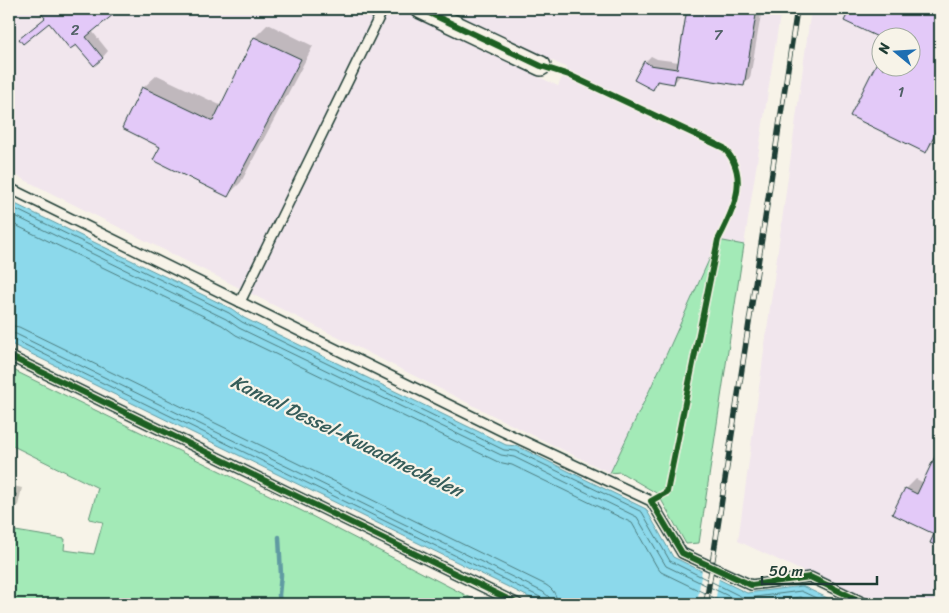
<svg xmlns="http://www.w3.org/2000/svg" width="949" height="613" viewBox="0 0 949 613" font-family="Sriracha,sans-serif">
<rect width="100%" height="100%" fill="#f7f3e8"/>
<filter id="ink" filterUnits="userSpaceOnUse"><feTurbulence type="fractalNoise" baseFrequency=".02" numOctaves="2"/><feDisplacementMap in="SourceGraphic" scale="10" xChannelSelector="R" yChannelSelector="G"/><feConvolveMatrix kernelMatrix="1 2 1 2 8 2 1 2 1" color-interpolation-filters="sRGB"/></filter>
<g filter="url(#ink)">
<g fill="#f1e6ed" fill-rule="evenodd">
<path d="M9 9H397L558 86 567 68 445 9H781L744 245 718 240 662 364 610 473 504 421 9 172Z"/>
<path d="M811 9H940V604H873L738 541ZM882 38H912V68H882Z"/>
</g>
<g fill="#a3eab7" stroke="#619476">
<path d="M718 240 744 245 699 543 686 544 658 494 620 472 610 473 662 364Z"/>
<path d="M9 368 302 511 477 601 486 604H9V530L65 539 64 550 94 554 103 522 89 519 98 488 9 444Z"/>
</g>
<path fill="#8cd9eb" stroke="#609ba2" d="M9 201 232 309 244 318 506 445 517 446 646 509 673 557 747 593 802 586 840 604H543L9 343Z"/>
<path fill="#f7f3e8" d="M702 569 719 577 715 604H697Z"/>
<g fill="#0003">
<path d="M39 9H118L92 31 108 51 102 58 76 43 46 17Z"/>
<path d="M688 9H762L750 78 743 85 681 75 674 83 660 80 653 88 645 62 651 56 657 59 679 62Z"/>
<path d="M851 9H940V132L935 141 925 151 882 68H912V38L846 20Z"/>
<path d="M268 24 313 46 241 182 228 195 161 146 143 88 157 75 222 106 255 37Z"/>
<path d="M940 449V546L932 542 936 534 906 489 916 479 924 483Z"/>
<path d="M9 485 22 488 18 505 11 512H9Z"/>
</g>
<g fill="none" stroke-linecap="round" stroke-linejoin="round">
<g stroke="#4b7b7d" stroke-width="1">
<path d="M9 206 229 313 242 322 504 450 516 451 642 512 670 561 744 598H748L801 591 829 604"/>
<path d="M9 213 226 319 239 328 501 455 514 457 637 517 666 566 745 604"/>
<path d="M9 222 222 325 236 335 498 462 512 465 632 523 657 567 661 572 727 604"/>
<path d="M9 325 19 327 546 585C554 590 557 596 557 604"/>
<path d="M9 333 16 334 543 592 549 597 550 604"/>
<path d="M9 339H13L540 597 543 600 544 604"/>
<path d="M749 604 800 597 815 604"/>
</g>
<path stroke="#609ba2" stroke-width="4.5" d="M279 537 281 575 279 595 280 604"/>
</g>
<g fill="#e3c9f8" stroke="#1f3d34">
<path d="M38 9H120L86 37 103 58 94 66 76 45 70 49 49 23 23 44 19 39 45 18Z"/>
<path d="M687 9H757L744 86 676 75 674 84 657 81 653 90 634 80 644 61 650 65 677 69Z"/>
<path d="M850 9H940V124L926 153 850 116 882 52V68H912V38H882V39L844 21Z"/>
<path d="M254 37 301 59 228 197 153 160 160 147 122 128 142 87 213 121Z"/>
<path d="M940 446V547L930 543 934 534 892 514 905 488 917 494Z"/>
<path d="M9 492 16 494 11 513H9Z"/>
</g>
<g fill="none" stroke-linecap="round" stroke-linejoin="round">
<defs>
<g id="lane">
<path d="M9 188 502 431 651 501 682 553 751 585 810 577 866 604"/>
<path d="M240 302 383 9"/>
<path d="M9 356 518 604"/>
</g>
<path id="street" d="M421 9 541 66"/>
</defs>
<use href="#lane" stroke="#1f3d34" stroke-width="12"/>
<use href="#street" stroke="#1f3d34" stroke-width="22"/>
<use href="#lane" stroke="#f7f3e8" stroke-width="9"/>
<use href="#street" stroke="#f7f3e8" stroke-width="19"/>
<defs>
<path id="rail" d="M706 604 797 9"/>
</defs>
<use href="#rail" stroke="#1f3d34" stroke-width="5.5"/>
<use href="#rail" stroke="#f7f3e8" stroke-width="4" stroke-dasharray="11" stroke-linecap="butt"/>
<defs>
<g id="cycleway">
<path d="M421 9 541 66 569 75 724 148C727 152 731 156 733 161 746 187 730 216 718 240L667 492 651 501 682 553 751 585 810 577 866 604"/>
<path d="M9 356 518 604"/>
</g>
</defs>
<use href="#cycleway" stroke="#f7f3e8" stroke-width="9"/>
<use href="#cycleway" stroke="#1b5e20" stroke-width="6"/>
</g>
</g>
<g text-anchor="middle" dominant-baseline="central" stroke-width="4.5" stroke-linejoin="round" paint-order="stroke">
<g font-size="15" fill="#506065">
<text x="75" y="30">2</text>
<text x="718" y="35">7</text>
<text x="901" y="92">1</text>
</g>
<g font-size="19" font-style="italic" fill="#355c59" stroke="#f7f3e8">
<text transform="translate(347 436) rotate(26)">Kanaal Dessel-Kwaadmechelen</text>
</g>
</g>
<rect width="949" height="613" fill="none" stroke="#f7f3e8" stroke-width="30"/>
<rect x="15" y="15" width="919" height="583" fill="none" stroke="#1f3d34" stroke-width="2" filter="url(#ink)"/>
<g transform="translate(896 52) rotate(288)"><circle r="24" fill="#f7f3e8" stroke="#a1aaa0"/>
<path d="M0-4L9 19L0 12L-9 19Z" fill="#1f6fb2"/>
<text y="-8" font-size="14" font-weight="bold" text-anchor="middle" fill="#1f3d34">N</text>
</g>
<path d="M762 576v8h115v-8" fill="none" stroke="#1f3d34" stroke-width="2.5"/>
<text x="769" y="576" font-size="15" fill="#1f3d34" stroke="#f7f3e8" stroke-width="4" paint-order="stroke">50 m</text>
</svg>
